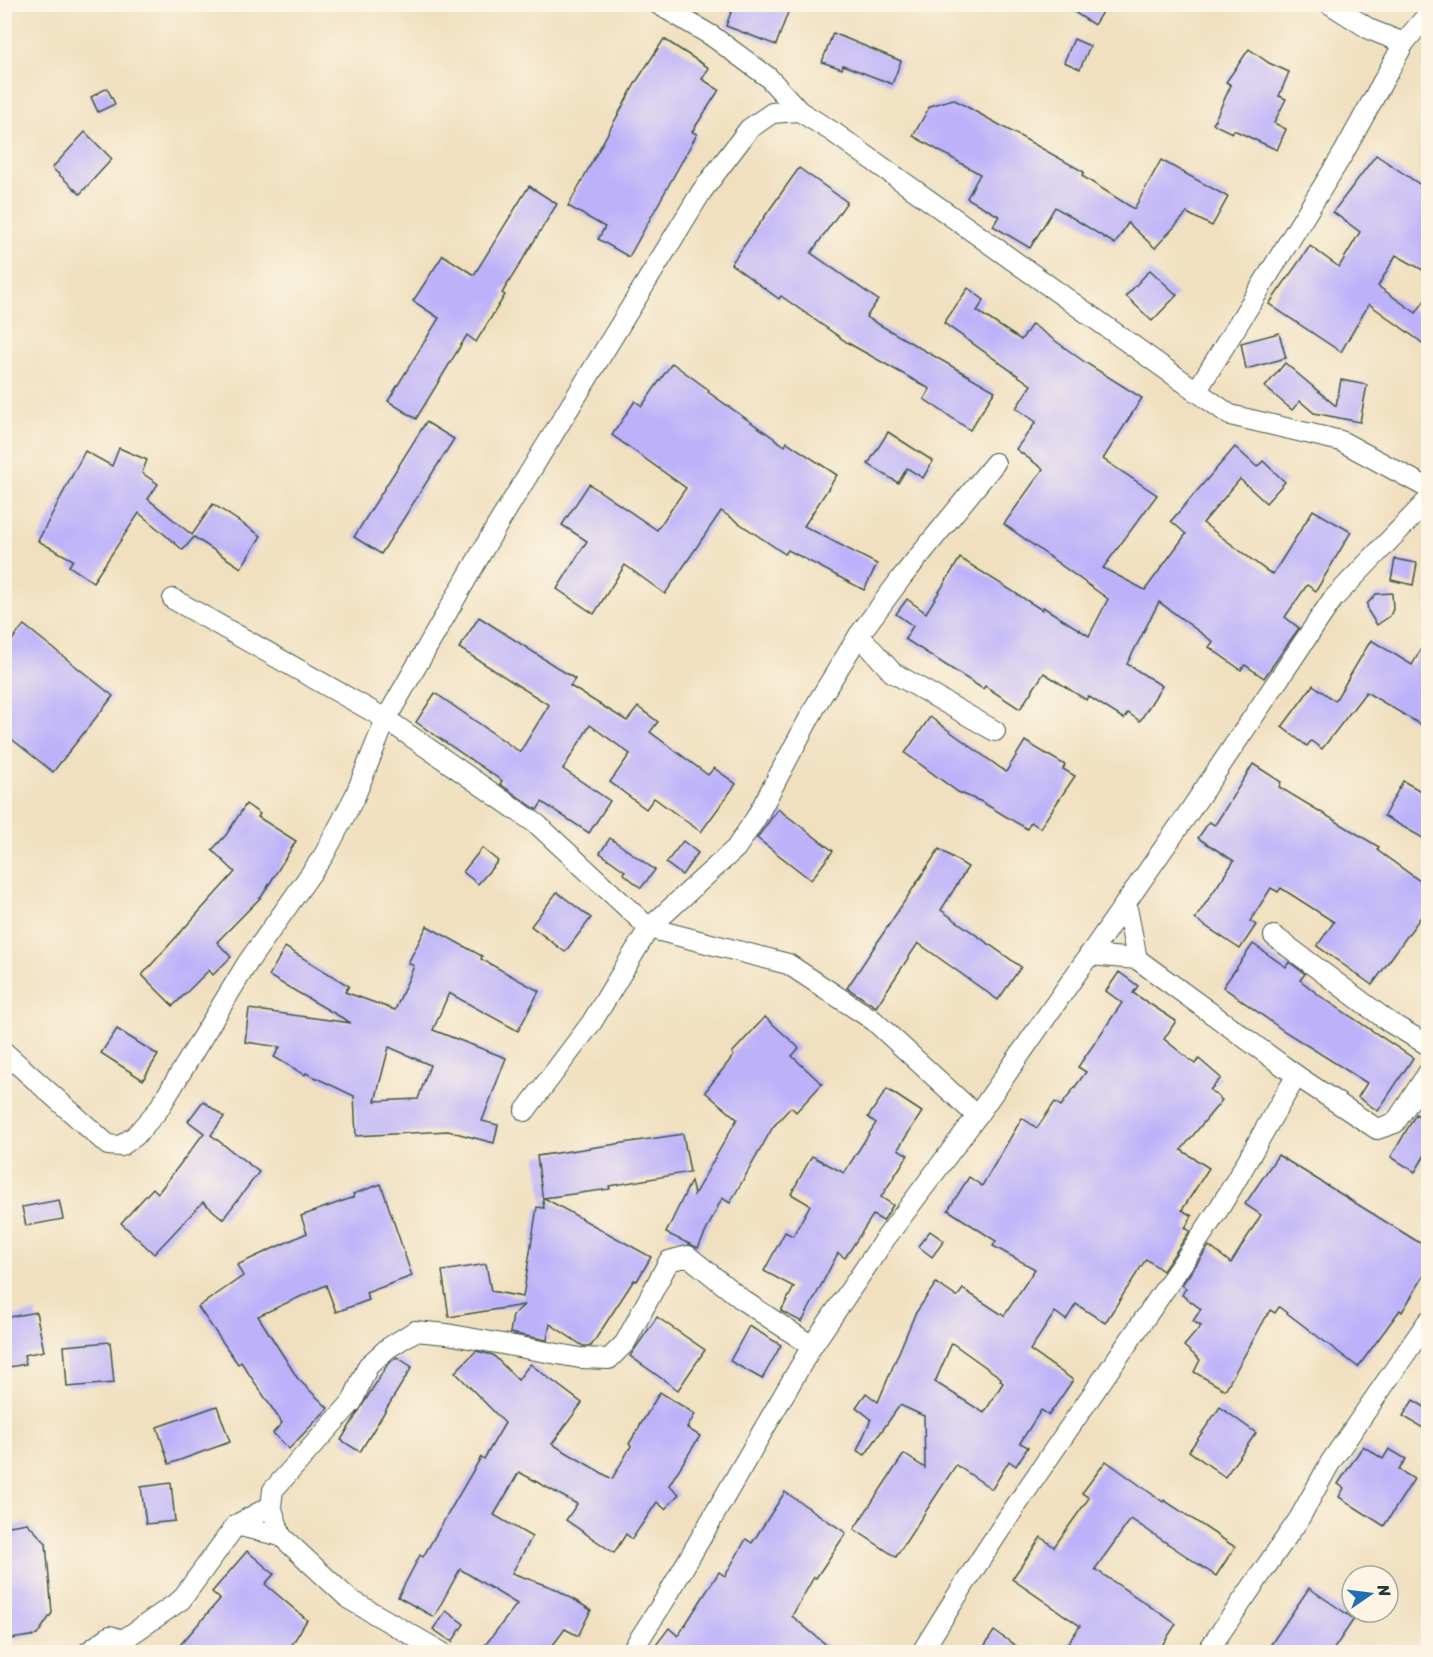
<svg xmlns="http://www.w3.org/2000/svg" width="1433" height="1657" viewBox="0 0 1433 1657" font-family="Sriracha,sans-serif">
<rect width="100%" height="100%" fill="#fcf5e5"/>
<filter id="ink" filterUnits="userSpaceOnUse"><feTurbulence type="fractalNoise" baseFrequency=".0167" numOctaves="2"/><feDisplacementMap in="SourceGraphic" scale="12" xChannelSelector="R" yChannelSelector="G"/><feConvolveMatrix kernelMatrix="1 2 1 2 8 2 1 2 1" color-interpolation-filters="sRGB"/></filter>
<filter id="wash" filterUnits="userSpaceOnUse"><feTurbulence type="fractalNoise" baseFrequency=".008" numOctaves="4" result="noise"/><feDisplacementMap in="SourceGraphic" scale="24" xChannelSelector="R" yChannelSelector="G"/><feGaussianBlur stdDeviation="1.35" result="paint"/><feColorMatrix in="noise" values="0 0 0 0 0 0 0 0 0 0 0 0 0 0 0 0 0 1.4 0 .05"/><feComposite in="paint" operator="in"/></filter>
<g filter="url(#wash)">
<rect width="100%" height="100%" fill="#f0e0c0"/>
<g id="blocks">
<g fill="#bdb2f9" fill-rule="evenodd">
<path d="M734 4H791L776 45 726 26Z"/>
<path d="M1062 4H1107L1094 25Z"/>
<path d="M833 33 901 61 892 84 843 65 842 69 822 62Z"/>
<path d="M664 39 709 68 702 79 719 90 692 132 697 134 629 257 598 239 605 227 568 206 636 82Z"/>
<path d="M1074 39 1090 46 1080 69 1064 62Z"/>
<path d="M1249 49 1269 63 1289 72 1279 96 1286 99 1274 123 1286 129 1277 150 1234 130 1232 133 1213 124 1231 85 1226 82Z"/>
<path d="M107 88 115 104 98 112 91 97Z"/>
<path d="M953 99 1084 172 1082 176 1134 209 1161 160 1228 197 1212 226 1187 213 1155 248 1128 223 1115 244 1055 207 1030 248 993 226 999 216 967 198 980 174 913 136 930 106Z"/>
<path d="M85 132 112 159 80 194 52 168Z"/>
<path d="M1376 155 1428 190V273L1396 255 1378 286 1416 313 1428 296V347L1369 304 1341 352 1269 304 1310 246 1339 267 1360 232 1333 212Z"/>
<path d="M799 168 847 202 811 253 878 300 866 317 995 391 970 430 924 399 930 389 848 343 781 296 779 299 731 264Z"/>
<path d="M529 186 557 204 502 293 505 295 476 342 467 335 416 419 388 401 439 318 413 301 443 255 474 275Z"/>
<path d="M1150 270 1177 295 1152 321 1126 296Z"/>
<path d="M968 288 984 300 977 311 1021 340 1032 324 1086 363 1142 398 1103 459 1157 495 1103 568 1145 590 1186 534 1171 521 1235 447 1257 467 1263 461 1285 482 1266 503 1240 479 1203 523 1267 571 1273 574 1313 510 1351 532 1316 591 1307 585 1285 617 1299 628 1264 678 1245 665 1241 670 1209 647 1213 642 1159 602 1127 664 1162 686 1140 721 1128 713 1124 719 1088 696 1086 700 1044 673 1020 709 985 686 983 689 905 639 913 626 896 614 907 599 926 613 960 558 1042 610 1043 607 1089 636 1108 599 1004 524 1043 469 1016 449 1036 422 1016 408 1031 385 944 323Z"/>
<path d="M1279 333 1286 358 1246 369 1241 343Z"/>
<path d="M672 363 709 390 708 392 785 446 787 442 837 475 804 526 877 564 864 590 788 550 785 554 721 511 665 594 625 565 594 614 557 589 587 541 562 525 589 484 657 530 686 488 612 435 635 401 642 406Z"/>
<path d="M1285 363 1336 406 1341 380 1367 385 1360 422 1314 413 1300 401 1292 410 1265 387Z"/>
<path d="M426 422 454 439 381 554 354 537Z"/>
<path d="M888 432 933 461 923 478 907 468 898 483 868 464Z"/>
<path d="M119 448 147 460 142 473 158 484 148 499 192 535 213 504 261 536 241 568 194 537 183 550 139 513 93 582 69 566 73 560 38 541 85 451 112 466Z"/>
<path d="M1395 559 1417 563 1413 585 1391 580Z"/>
<path d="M1392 593 1393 609 1390 616 1377 625 1368 611 1367 604 1376 594Z"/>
<path d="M479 617 575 679 570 686 627 721 638 707 658 722 650 732 708 775 714 768 736 784 701 832 654 798 646 809 610 782 630 754 590 725 563 769 610 801 589 833 542 802 537 810 500 784 502 781 416 722 435 693 520 752 549 705 459 648Z"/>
<path d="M24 625 113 696 53 772 4 733V650Z"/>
<path d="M1428 637V729L1366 692 1322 749 1311 741 1307 746 1282 727 1313 685 1335 701 1371 640 1412 665Z"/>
<path d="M930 717 1006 772 1025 741 1065 765 1063 769 1075 776 1040 828 1031 822 1027 829 982 802 958 792 905 753Z"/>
<path d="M1253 764 1281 782 1279 787 1379 847 1377 850 1428 887V907L1372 985 1317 946 1334 922 1281 888 1278 892 1271 888 1250 921 1256 925 1240 949 1195 919 1234 861 1198 838 1209 822 1215 825Z"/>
<path d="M1403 781 1428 795V841L1384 816Z"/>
<path d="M246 804 260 814 258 817 296 841 262 896 217 942 231 957 213 975 209 970 173 1006 142 975 235 872 212 850 226 835Z"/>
<path d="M778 809 833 851 811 880 757 838Z"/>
<path d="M610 838 655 870 641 888 623 873 625 871 600 853Z"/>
<path d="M683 841 698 853 682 875 666 863Z"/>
<path d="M482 848 498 861 478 884 463 872Z"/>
<path d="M939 849 968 867 941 910 1021 967 998 1000 918 943 876 1007 847 988Z"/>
<path d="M557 892 591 918 565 952 531 926Z"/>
<path d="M427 926 482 956 481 959 539 991 518 1031 449 993 433 1030 506 1058 482 1121 498 1125 494 1143 448 1131 356 1136 354 1096 306 1073 305 1075 274 1057 280 1047 245 1042 249 1009 351 1023 269 976 285 947 349 986 345 992 395 1010 414 966 408 963ZM389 1047 430 1065 418 1099 375 1101Z"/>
<path d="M1253 944 1286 967 1289 962 1305 974 1300 980 1320 996 1413 1058 1378 1111 1358 1097 1367 1083 1284 1031 1223 987Z"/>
<path d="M1119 972 1138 986 1133 993 1176 1021 1164 1039 1195 1064 1199 1059 1221 1078 1210 1090 1222 1100 1181 1150 1209 1168 1182 1210 1192 1216 1185 1228 1190 1231 1163 1271 1146 1259 1105 1323 1076 1304 1066 1320 1055 1312 1030 1350 1073 1380 1049 1415 1041 1410 1020 1443 1028 1447 1016 1466 1009 1461 992 1489 956 1465 896 1557 854 1529 904 1454 925 1468 924 1416 900 1405 865 1455 857 1451 871 1419 856 1407 866 1393 878 1402 915 1314 936 1283 957 1297 963 1289 1004 1316 1035 1269 993 1246 996 1241 948 1210 969 1177 982 1186 1022 1118 1037 1128 1055 1102 1061 1106 1086 1072 1078 1067 1122 1003 1106 991ZM952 1343 1001 1378 1000 1380 1003 1383 984 1413 935 1382Z"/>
<path d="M765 1017 799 1048 792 1056 822 1084 796 1112 791 1107 773 1127 730 1203 722 1198 698 1248 666 1233 691 1181 694 1195 737 1119 705 1092 734 1055 732 1053Z"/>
<path d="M117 1029 158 1055 143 1080 101 1053Z"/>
<path d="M887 1089 922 1112 898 1149 908 1155 881 1197 893 1205 883 1221 873 1215 845 1258 838 1253 802 1322 781 1311 794 1287 764 1271 785 1232 793 1236 810 1205 791 1194 812 1156 844 1173 876 1123 868 1117Z"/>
<path d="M203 1101 224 1117 211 1135 259 1172 223 1219 203 1202 154 1254 121 1223 153 1188 158 1193 204 1133 188 1121Z"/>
<path d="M1416 1114 1428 1121V1150L1415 1172 1391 1157Z"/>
<path d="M683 1134 690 1172 609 1186 610 1189 544 1198 651 1257 637 1281 634 1280 591 1346H583L550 1324 547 1340 510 1333 513 1315 524 1305 449 1317 442 1271 486 1264 491 1291 523 1297 537 1207 544 1208 537 1156Z"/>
<path d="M1278 1155 1428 1248V1269L1402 1312 1400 1310 1358 1367 1279 1307 1275 1313 1270 1310 1225 1390 1194 1372 1200 1360 1184 1346 1201 1326 1193 1321 1201 1309 1182 1295 1186 1288 1182 1285 1209 1246 1231 1263 1261 1215 1245 1204Z"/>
<path d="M381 1184 412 1276 366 1293 369 1300 336 1312 326 1285 258 1316 298 1379 328 1408 289 1449 273 1433 282 1423 241 1362 238 1364 198 1307 243 1276 237 1265 307 1233 301 1216 354 1197 353 1194Z"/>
<path d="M59 1200 63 1219 26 1226 22 1207Z"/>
<path d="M930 1231 944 1241 932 1257 918 1246Z"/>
<path d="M36 1312 44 1351 24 1355 26 1364 4 1368V1318Z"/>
<path d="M657 1317 705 1350 678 1390 630 1356Z"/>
<path d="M749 1326 781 1345 762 1379 730 1361Z"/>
<path d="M110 1342 114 1383 67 1387 64 1346Z"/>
<path d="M476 1351 493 1355 518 1380 530 1364 582 1403 552 1444 612 1479 631 1446 629 1444 660 1392 695 1414 687 1428 700 1436 669 1485 679 1494 665 1509 657 1502 632 1539 626 1534 614 1553 566 1520 577 1504 519 1472 494 1515 532 1537 512 1573 556 1589 591 1610 578 1636 565 1629 547 1653H479L517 1604 460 1569 434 1617 398 1597 420 1555 423 1557 481 1457 484 1459 505 1423 455 1372Z"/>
<path d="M397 1357 412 1367 360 1452 341 1440 387 1365Z"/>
<path d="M1413 1400 1428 1409V1431L1403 1416Z"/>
<path d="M217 1406 230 1442 169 1464 157 1427Z"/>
<path d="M1220 1407 1256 1433 1225 1477 1189 1451Z"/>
<path d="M1363 1446 1383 1459 1389 1449 1406 1459 1399 1470 1414 1479 1384 1526 1339 1497 1344 1488 1338 1484Z"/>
<path d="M1106 1461 1163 1502 1164 1500 1235 1547 1216 1576 1131 1519 1095 1569 1176 1624 1157 1653H1061L1080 1626 1012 1579 1041 1537 1054 1547 1089 1498 1082 1493Z"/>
<path d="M171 1483 175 1521 146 1524 141 1487Z"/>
<path d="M785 1492 846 1533 816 1578 814 1577 792 1616 836 1653H666L656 1645 669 1628 678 1636 719 1572 725 1576 746 1539 752 1543Z"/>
<path d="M27 1523 46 1543 52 1613 37 1635 10 1639 4 1632V1527Z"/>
<path d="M247 1551 274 1574 265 1584 307 1620 287 1653H173L220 1599 212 1592Z"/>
<path d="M1309 1588 1354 1619 1331 1653H1265Z"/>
<path d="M446 1611 464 1624 452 1642 433 1629Z"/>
<path d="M994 1631 1027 1653H980Z"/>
</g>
</g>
</g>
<g filter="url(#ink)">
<use href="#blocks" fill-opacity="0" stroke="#3e5549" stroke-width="1.5"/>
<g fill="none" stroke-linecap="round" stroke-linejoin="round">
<defs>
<g id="minor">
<path d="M658 4 712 36 768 77 799 111"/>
<path d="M1330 4 1371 30 1404 43"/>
<path d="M1196 392 1343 154 1404 43 1428 14"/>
<path d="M173 599 386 719 538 825 649 928 788 964 873 1020 977 1116"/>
<path d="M859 635 902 577 995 463"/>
<path d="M1126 903 1137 959"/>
<path d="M1274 936 1389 1022 1428 1045"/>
<path d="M1089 955 1137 959 1297 1076 1377 1129 1395 1123 1428 1073"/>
<path d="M4 1052 108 1145 121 1146 135 1136 158 1110 248 962 324 855 355 796 386 719 495 529 702 191 749 129 772 113 799 111 833 132 1230 415 1341 441 1428 488"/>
<path d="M525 1111 592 1022 649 928 736 848 756 818 819 700 859 635 892 672 995 731"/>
<path d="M236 1525 281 1536"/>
<path d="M88 1652 110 1636 123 1640 181 1600 236 1525 271 1506"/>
<path d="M441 1652 349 1599 281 1536 271 1506 273 1490 352 1402 368 1366 388 1348 415 1331 447 1334 580 1358 609 1359 625 1343 669 1261 688 1256 744 1301 812 1346"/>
<path d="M631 1652 666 1598 812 1346 885 1239 977 1116 1187 815 1332 600 1428 500"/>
<path d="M922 1652C1010 1507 1112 1369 1207 1227 1240 1179 1265 1125 1297 1076"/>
<path d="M1207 1652 1299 1519 1330 1463 1428 1321"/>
</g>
</defs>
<use href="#minor" stroke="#3e5549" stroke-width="22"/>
<use href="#minor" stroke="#fff" stroke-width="20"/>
</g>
</g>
<rect width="1433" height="1657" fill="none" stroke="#fcf5e5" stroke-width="24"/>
<g transform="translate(1370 1594) rotate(76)"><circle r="28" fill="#fcf5e5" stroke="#a4ab9e" stroke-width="1.5"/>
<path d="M0-4.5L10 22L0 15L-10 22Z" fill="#1f6fb2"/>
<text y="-9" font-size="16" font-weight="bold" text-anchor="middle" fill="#1f3d34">N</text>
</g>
</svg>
